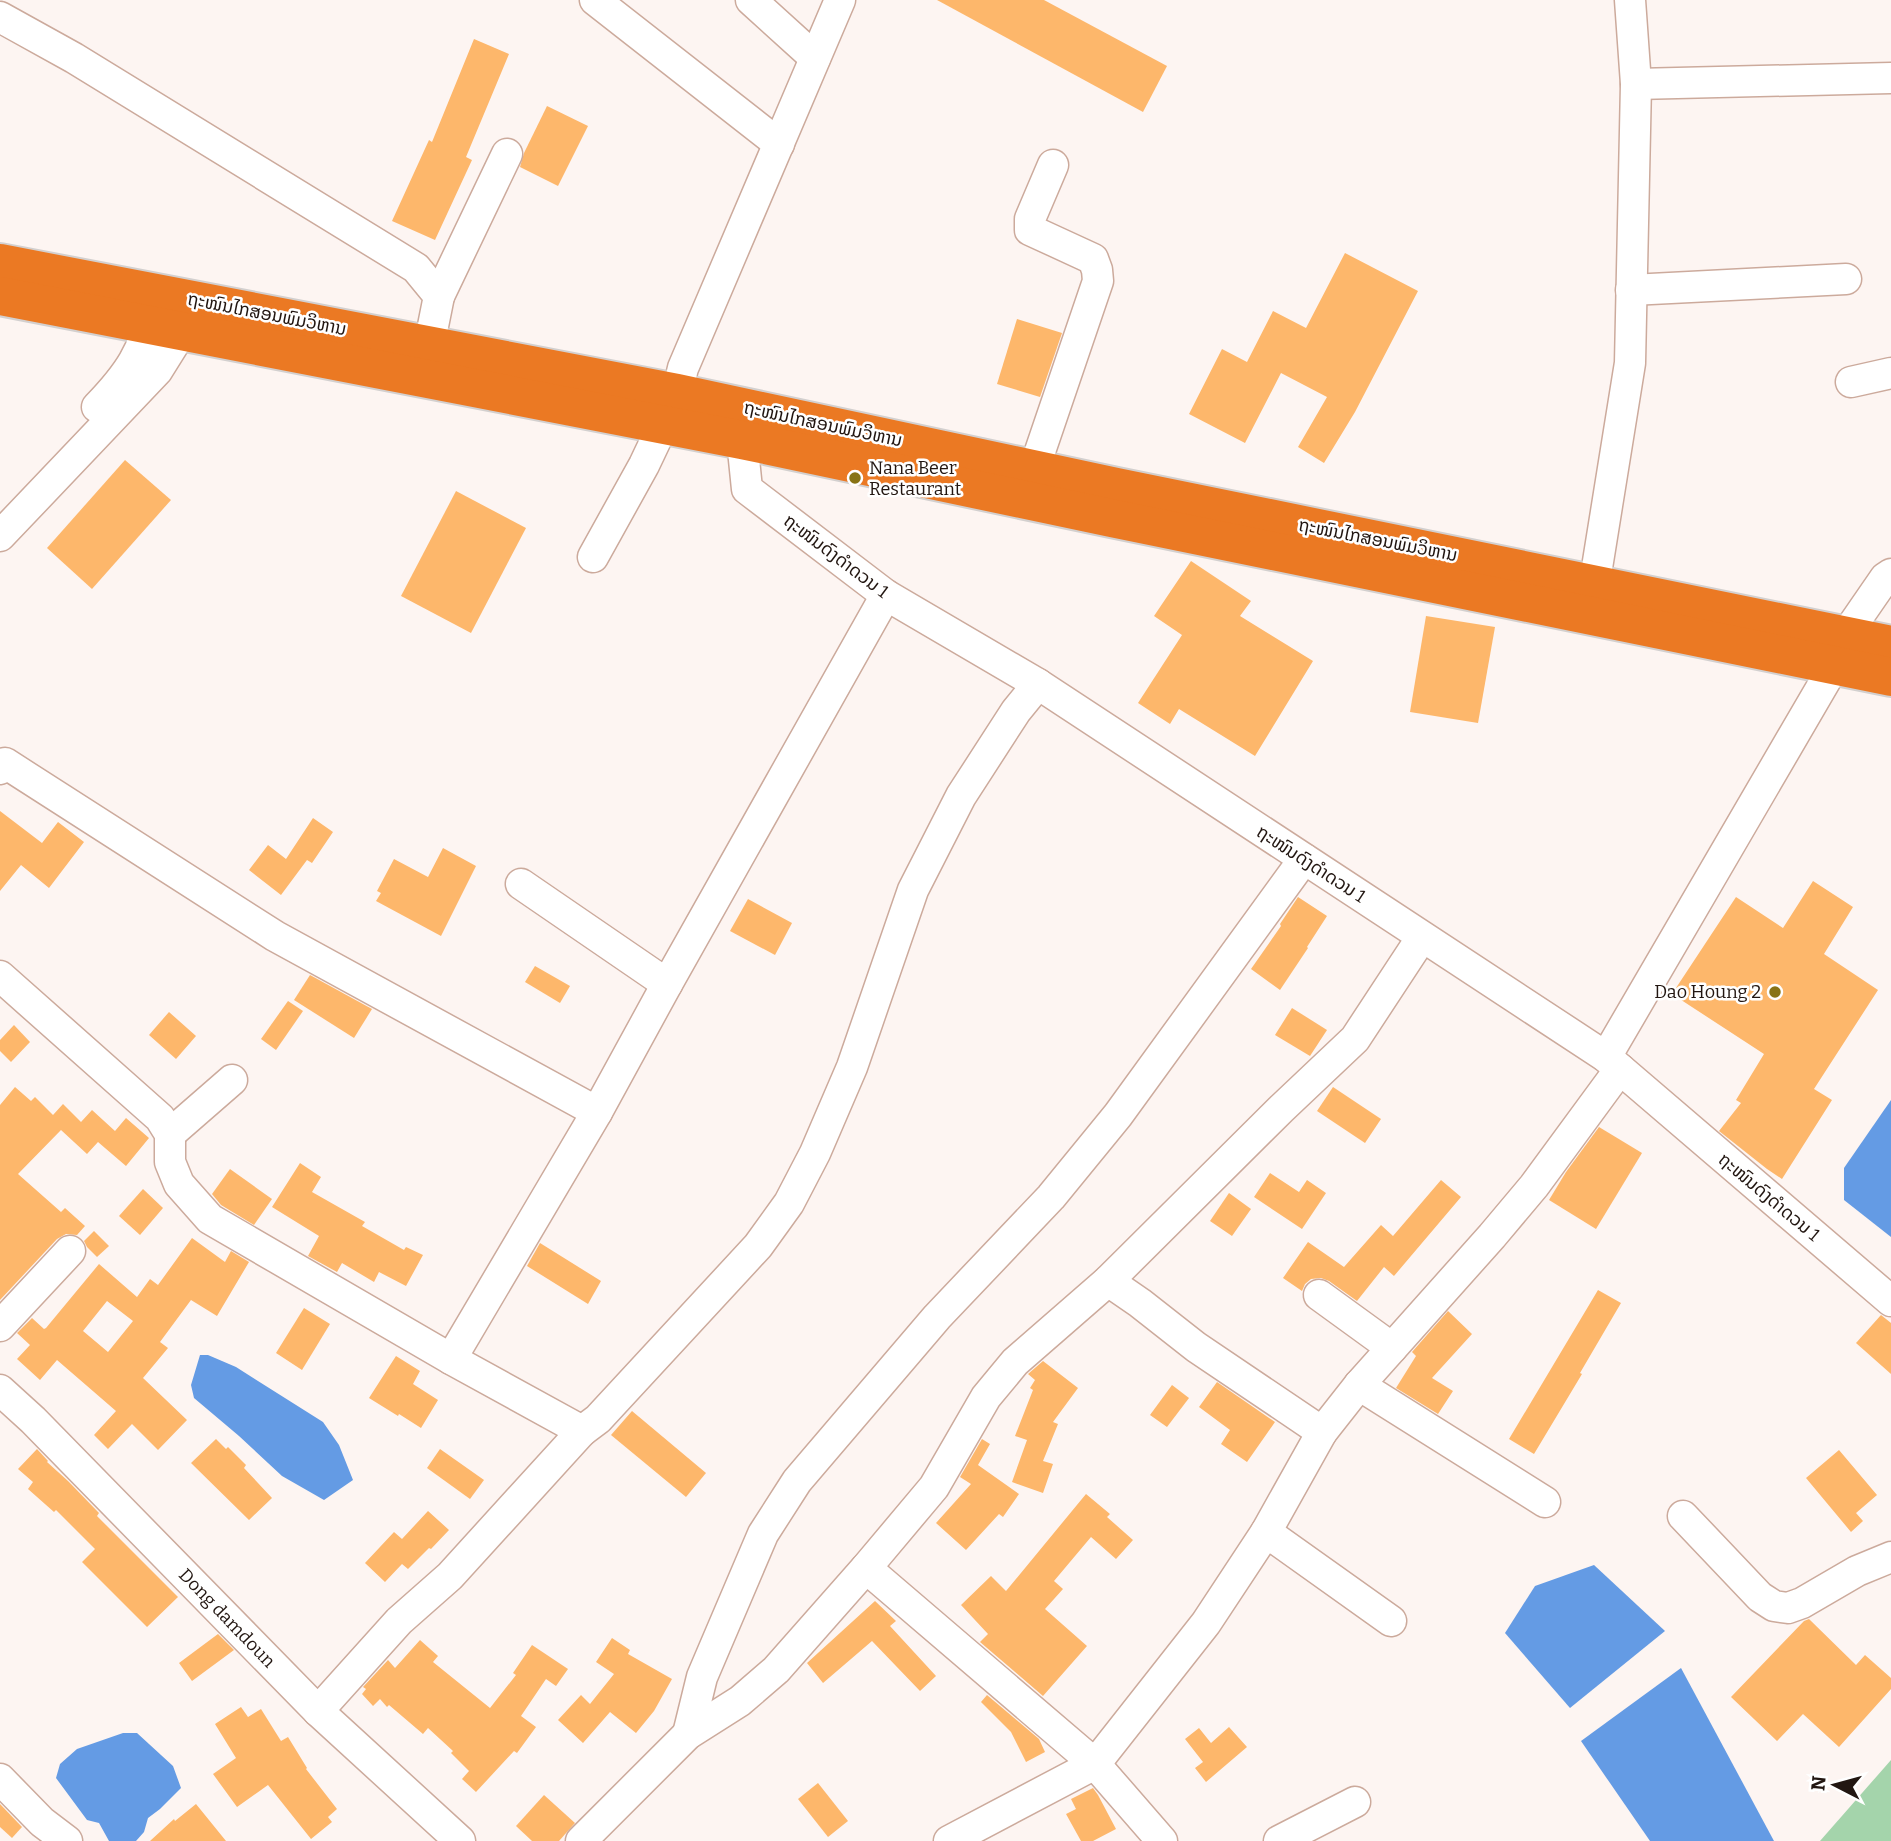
<svg xmlns="http://www.w3.org/2000/svg" width="1891" height="1841" viewBox="0 0 1891 1841" font-family="Bitter,'Noto Sans Lao',serif">
<rect width="100%" height="100%" fill="#fdf5f2"/>
<path fill="#a4d4ab" d="M1891 1760V1841H1820Z"/>
<g fill="#649be4">
<path d="M1891 1100V1237L1844 1200V1168Z"/>
<path d="M200 1355H208L236 1367 323 1422 339 1445 353 1480 324 1500 282 1476 239 1436 194 1398 191 1385Z"/>
<path d="M1594 1565 1665 1631 1570 1708 1505 1633 1535 1586Z"/>
<path d="M1681 1668 1774 1841H1650L1581 1741Z"/>
<path d="M123 1733H137L173 1766 181 1788 160 1809 148 1818 144 1832 136 1841H109L99 1823 87 1820 56 1778 60 1764 77 1749Z"/>
</g>
<g fill="#fdb76b" fill-rule="evenodd">
<path d="M937 0H1044L1167 66 1143 112Z"/>
<path d="M474 39 509 54 466 157 472 160 435 240 392 221 429 140 432 142Z"/>
<path d="M547 106 588 126 558 186 520 167 524 153Z"/>
<path d="M1345 253 1418 291 1355 412 1324 463 1298 447 1327 397 1281 373 1245 443 1189 414 1222 349 1247 362 1273 311 1306 328Z"/>
<path d="M1017 319 1062 333 1040 397 997 384Z"/>
<path d="M125 460 171 500 92 589 47 548Z"/>
<path d="M456 491 526 528 471 633 401 596Z"/>
<path d="M1191 561 1251 601 1240 616 1313 661 1255 756 1179 709 1170 724 1138 703 1182 635 1154 616Z"/>
<path d="M1426 616 1495 627 1478 723 1410 712Z"/>
<path d="M0 811 42 843 58 822 84 842 49 888 21 865 0 891Z"/>
<path d="M313 818 333 832 312 863 307 860 281 895 249 870 268 845 286 859Z"/>
<path d="M443 848 476 866 441 936 376 901 381 893 377 891 394 859 428 877Z"/>
<path d="M1813 881 1853 907 1824 954 1878 990 1814 1089 1832 1100 1782 1179 1767 1169 1719 1131 1741 1103 1736 1100 1764 1054 1672 994 1736 897 1783 928Z"/>
<path d="M1298 897 1327 916 1307 947 1308 948 1280 990 1251 969 1281 926 1280 924Z"/>
<path d="M748 899 792 923 775 955 730 931Z"/>
<path d="M535 966 570 986 560 1003 525 982Z"/>
<path d="M310 975 372 1009 354 1038 294 1000Z"/>
<path d="M288 1001 303 1011 276 1050 261 1039Z"/>
<path d="M1292 1008 1327 1030 1310 1056 1275 1035Z"/>
<path d="M169 1012 196 1036 176 1059 149 1035Z"/>
<path d="M14 1025 30 1042 11 1062 0 1051V1040Z"/>
<path d="M15 1087 31 1101 35 1097 53 1115 63 1104 81 1122 92 1110 115 1131 126 1118 149 1138 126 1166 98 1142 87 1154 61 1130 18 1174 61 1212 65 1208 85 1226 77 1235 66 1234 57 1239 0 1300V1105Z"/>
<path d="M1333 1087 1381 1119 1365 1143 1317 1111Z"/>
<path d="M1599 1127 1642 1153 1596 1229 1549 1200 1566 1172Z"/>
<path d="M300 1163 321 1177 312 1192 365 1222 362 1226 404 1250 406 1247 423 1255 406 1286 379 1272 374 1282 342 1263 337 1272 308 1256 319 1236 272 1207Z"/>
<path d="M230 1169 272 1199 254 1225 221 1205 212 1194Z"/>
<path d="M1270 1173 1299 1192 1307 1180 1326 1193 1302 1229 1254 1197Z"/>
<path d="M1441 1180 1461 1197 1394 1276 1384 1267 1357 1301 1329 1281 1321 1278 1311 1279 1305 1284 1302 1291 1283 1278 1308 1242 1344 1267 1381 1225 1393 1236Z"/>
<path d="M143 1189 163 1208 140 1235 119 1216Z"/>
<path d="M1229 1193 1251 1209 1232 1236 1210 1221Z"/>
<path d="M94 1231 109 1246 97 1257 87 1247 84 1241Z"/>
<path d="M192 1238 225 1262 231 1251 249 1262 217 1316 191 1300 160 1342 168 1348 143 1378 187 1420 158 1450 132 1424 108 1449 94 1435 116 1411 57 1360 40 1380 17 1359 30 1345 17 1333 32 1318 44 1329 46 1328 99 1264 137 1297 150 1279 158 1285ZM107 1301 133 1321 108 1352 83 1331Z"/>
<path d="M540 1243 601 1281 588 1304 527 1266Z"/>
<path d="M1598 1290 1621 1303 1580 1373 1582 1374 1534 1454 1509 1439Z"/>
<path d="M304 1308 330 1324 302 1370 276 1353Z"/>
<path d="M1448 1311 1472 1334 1432 1378 1453 1391 1438 1414 1396 1388 1416 1356 1412 1352Z"/>
<path d="M1881 1315 1891 1323V1374L1856 1343Z"/>
<path d="M396 1356 420 1371 413 1384 438 1400 421 1428 399 1414 398 1416 369 1398Z"/>
<path d="M1043 1361 1078 1388 1053 1422 1058 1424 1043 1461 1053 1464 1043 1493 1012 1482 1027 1440 1015 1436 1033 1390 1030 1388 1035 1380 1028 1374Z"/>
<path d="M1217 1382 1275 1422 1247 1462 1221 1444 1230 1430 1199 1407Z"/>
<path d="M1172 1385 1189 1398 1167 1427 1150 1415Z"/>
<path d="M632 1411 706 1473 686 1497 611 1435Z"/>
<path d="M216 1439 226 1449 228 1447 246 1465 244 1468 272 1498 249 1520 191 1463Z"/>
<path d="M982 1439 990 1444 978 1465 1019 1494 1003 1517 999 1514 966 1550 936 1523 971 1484 960 1477Z"/>
<path d="M37 1449 48 1461 47 1462 68 1481 99 1513 97 1516 178 1597 147 1627 82 1562 95 1549 56 1510 54 1512 28 1489 33 1482 18 1469Z"/>
<path d="M440 1449 484 1480 470 1499 427 1468Z"/>
<path d="M1839 1450 1877 1495 1856 1513 1863 1521 1851 1532 1806 1478Z"/>
<path d="M1086 1494 1110 1514 1107 1517 1133 1540 1116 1559 1091 1537 1054 1581 1063 1589 1045 1609 1087 1646 1043 1696 980 1642 988 1634 961 1605 991 1576 1006 1591Z"/>
<path d="M428 1511 449 1530 431 1549 429 1548 408 1569 402 1564 385 1582 365 1563 394 1532 402 1539Z"/>
<path d="M875 1601 896 1621 890 1626 936 1676 920 1691 872 1641 823 1683 807 1663Z"/>
<path d="M1809 1619 1856 1665 1865 1655 1891 1678V1689L1839 1747 1803 1714 1777 1741 1731 1697 1804 1621Z"/>
<path d="M218 1634 234 1650 192 1681 179 1663Z"/>
<path d="M612 1638 630 1650 628 1654 672 1679 654 1711 636 1733 610 1712 583 1743 558 1720 581 1695 590 1704 614 1674 596 1662Z"/>
<path d="M420 1640 438 1656 433 1662 490 1708 516 1675 513 1673 532 1645 568 1669 556 1686 546 1679 521 1716 536 1727 517 1753 514 1751 476 1792 462 1779 469 1771 451 1753 453 1751 428 1728 423 1734 389 1705 387 1707 380 1699 373 1706 362 1694 366 1689 363 1687 388 1660 395 1668Z"/>
<path d="M987 1695 1039 1739 1045 1752 1026 1762 1011 1732 981 1702Z"/>
<path d="M241 1707 248 1717 261 1709 281 1741 288 1737 307 1768 306 1769 337 1809 328 1817 332 1822 311 1839 268 1785 237 1807 213 1774 236 1758 215 1724Z"/>
<path d="M1229 1727 1247 1747 1206 1782 1195 1768 1203 1762 1185 1739 1199 1728 1211 1743Z"/>
<path d="M818 1783 848 1821 828 1837 798 1799Z"/>
<path d="M1093 1788 1098 1795 1116 1829 1093 1841H1081L1066 1814 1076 1809 1071 1799Z"/>
<path d="M544 1795 575 1823 559 1841H532L516 1826Z"/>
<path d="M0 1804 22 1827 12 1838 0 1827Z"/>
<path d="M196 1804 226 1841H150L174 1819 175 1821Z"/>
</g>
<g fill="none" stroke-linecap="round" stroke-linejoin="round">
<defs>
<g id="minor">
<path d="M595 0 779 144"/>
<path d="M751 0 815 58"/>
<path d="M0 17 74 58 416 268 439 296 429 346"/>
<path d="M1636 84 1891 78"/>
<path d="M1631 290 1846 279"/>
<path d="M439 296 507 154"/>
<path d="M1851 382 1891 373"/>
<path d="M677 393 683 368 840 0"/>
<path d="M97 407C128 375 145 351 153 306"/>
<path d="M742 440 747 489 886 595 1038 684 1606 1057 1891 1301"/>
<path d="M1034 469 1098 281 1097 270 1093 259 1030 230V219L1053 165"/>
<path d="M0 536 157 371 182 331 186 313"/>
<path d="M593 557 644 465 663 425"/>
<path d="M1591 605 1630 363 1636 84 1630 0"/>
<path d="M1845 636 1885 578 1891 574"/>
<path d="M0 769 5 763 275 936 597 1112"/>
<path d="M521 884 667 984"/>
<path d="M0 976 160 1118 170 1134V1162L179 1184 210 1219 451 1359 582 1431"/>
<path d="M1606 1057 1834 666"/>
<path d="M170 1134 232 1080"/>
<path d="M1108 1281 1140 1303 1196 1347 1322 1432"/>
<path d="M1319 1295 1392 1348"/>
<path d="M0 1326 70 1251"/>
<path d="M451 1359 597 1112 667 984 886 595"/>
<path d="M1359 1385 1545 1502"/>
<path d="M0 1390 33 1420 318 1711 460 1841"/>
<path d="M1683 1516 1760 1597 1774 1606 1788 1608 1802 1603 1857 1571 1891 1557"/>
<path d="M1266 1532 1391 1621"/>
<path d="M866 1568 1095 1764 1162 1841"/>
<path d="M318 1711 399 1621 450 1576 582 1431 598 1419 758 1246 789 1203 815 1153 852 1067 913 890 961 796 1016 711 1038 684"/>
<path d="M688 1734 702 1677 763 1534 797 1481 937 1317 1051 1197 1118 1115 1304 859"/>
<path d="M0 1779 42 1822 67 1841"/>
<path d="M581 1841 688 1734 740 1701 776 1670 866 1568 934 1487 986 1397 1015 1362 1108 1281 1281 1109 1355 1039 1422 937"/>
<path d="M949 1841 1095 1764 1206 1623 1266 1532 1322 1432 1359 1385 1492 1236 1534 1186 1620 1069"/>
<path d="M1279 1841 1355 1802"/>
</g>
<g id="highway">
<path d="M0 263 677 393 1117 487 1891 645"/>
<path d="M0 296 742 440 1111 518 1891 677"/>
</g>
</defs>
<use href="#minor" stroke="#ccaa9c" stroke-width="33"/>
<use href="#highway" stroke="#d3d0cf" stroke-width="42"/>
<use href="#minor" stroke="#fff" stroke-width="30"/>
<use href="#highway" stroke="#eb7923" stroke-width="38"/>
</g>
<g fill="#887315" stroke="#fff" stroke-width="2.5">
<circle cx="855" cy="478" r="7"/>
<circle cx="1775" cy="992" r="7"/>
</g>
<g text-anchor="middle" dominant-baseline="central" stroke-width="5" stroke-linejoin="round" paint-order="stroke">
<g font-size="18" fill="#221611" stroke="#fff">
<text transform="translate(267 314) rotate(11)">ຖະໜົນໄກສອນພົມວິຫານ</text>
<text transform="translate(823 424) rotate(12)">ຖະໜົນໄກສອນພົມວິຫານ</text>
<text transform="translate(1378 540) rotate(11)">ຖະໜົນໄກສອນພົມວິຫານ</text>
<text transform="translate(836 556) rotate(37)">ຖະໜົນດົງດຳດວນ 1</text>
<text transform="translate(1311 864) rotate(33)">ຖະໜົນດົງດຳດວນ 1</text>
<text transform="translate(1769 1197) rotate(40)">ຖະໜົນດົງດຳດວນ 1</text>
<text transform="translate(227 1618) rotate(46)">Dong damdoun</text>
</g>
<g font-size="18" fill="#221611" stroke="#fff" text-anchor="start">
<text x="869" y="468">Nana Beer<tspan x="869" dy="21">Restaurant</tspan></text>
<text x="1761" y="992" text-anchor="end">Dao Houng 2</text>
</g>
</g>
<g transform="translate(1835 1785) rotate(276)" stroke="#ffffff" stroke-width="5" paint-order="stroke">
<path d="M0-5L12 26L0 18L-12 26Z" fill="#221611"/>
<text y="-10" font-size="19" font-weight="bold" text-anchor="middle" fill="#221611">N</text>
</g>
</svg>
